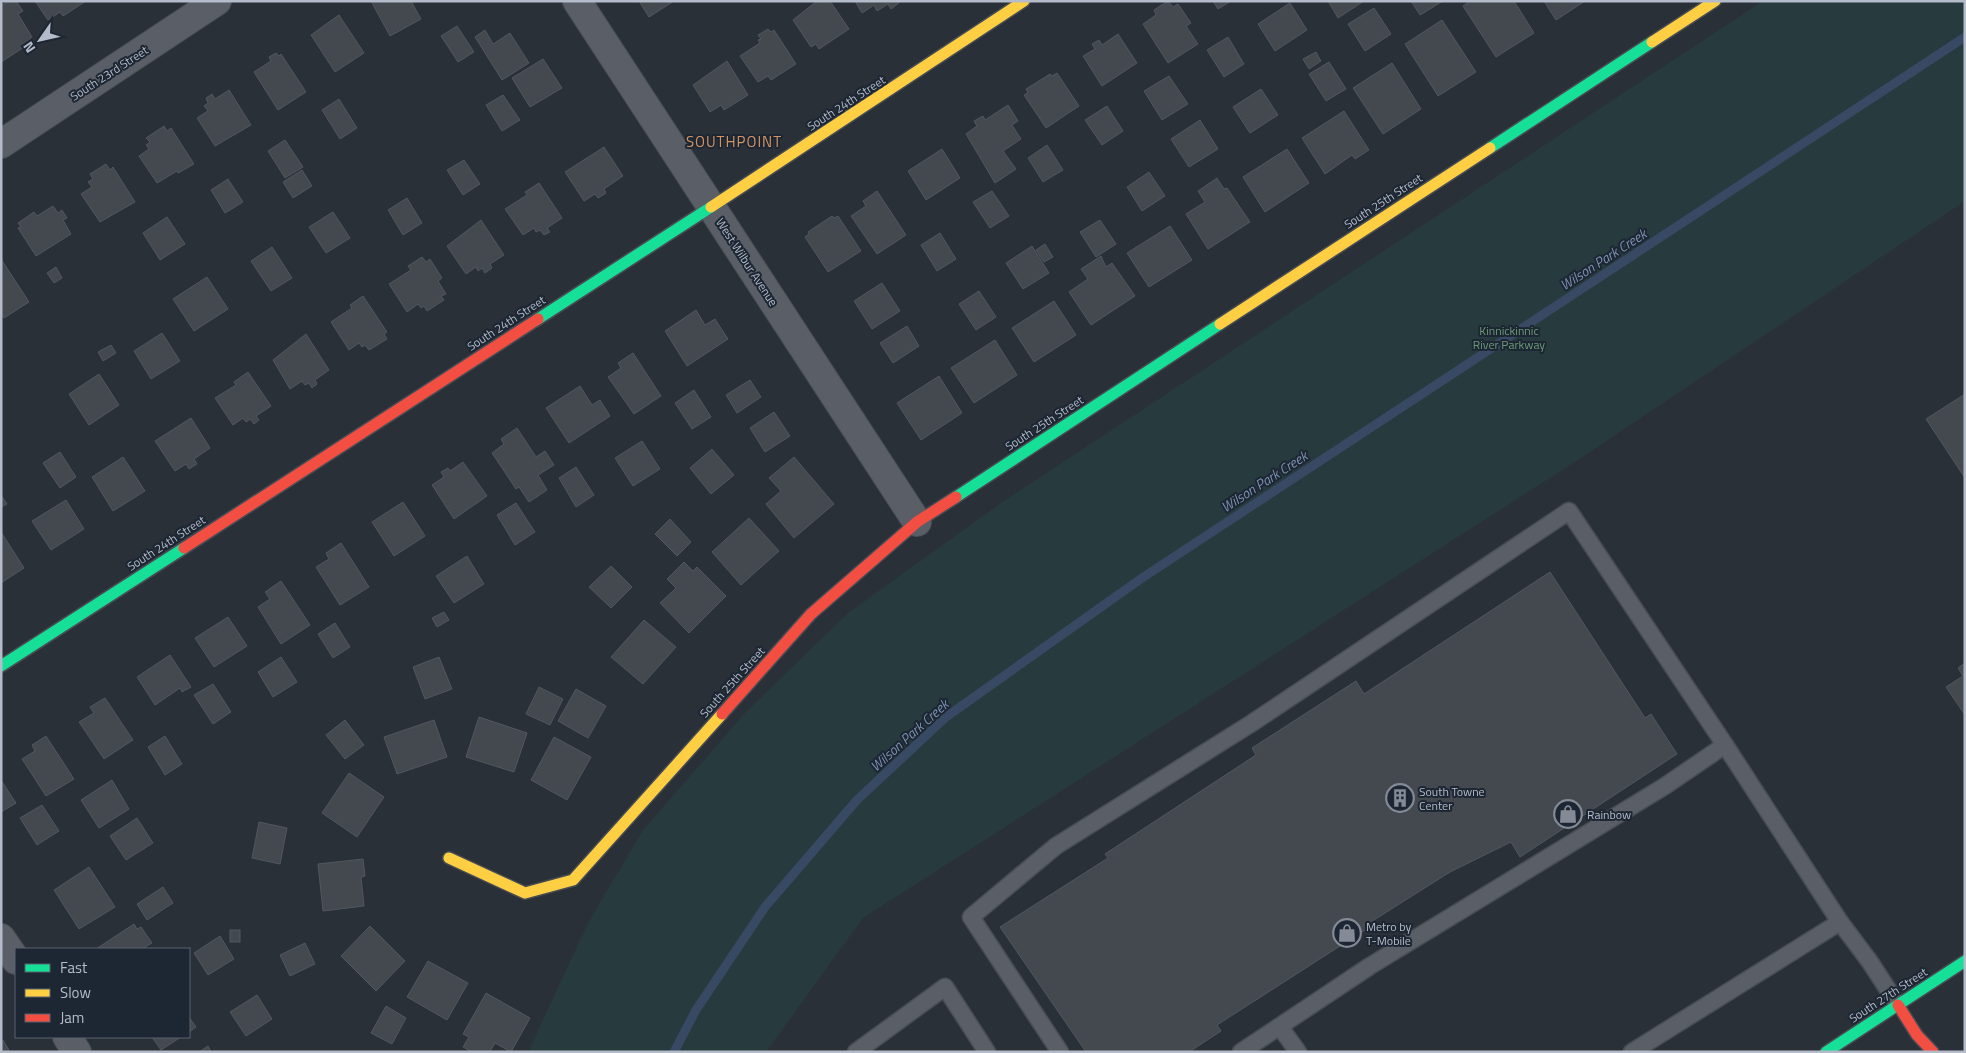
<svg xmlns="http://www.w3.org/2000/svg" width="1966" height="1053" viewBox="0 0 1966 1053" font-family="'Titillium Web',sans-serif">
<rect width="100%" height="100%" fill="#2a3038"/>
<path fill="#273a3e" d="M1763 1H1965V201L1581 458 863 918 766 1052H528L588 923 643 830 745 713 848 613 1004 501Z"/>
<g fill="none" stroke-linecap="round" stroke-linejoin="round">
<path stroke="#384963" stroke-width="9" d="M674 1052 696 1010 765 907 857 800 946 717 1142 578 1965 37"/>
</g>
<g fill="#444950" stroke="#52575f">
<path d="M8 1H16L23 11 18 14 32 37 30 38 32 42 1 62V6Z"/>
<path d="M35 1H86L63 16 60 12 48 20Z"/>
<path d="M371 1H411L421 19 390 36Z"/>
<path d="M639 1H674L649 17Z"/>
<path d="M817 1H830L849 29 819 49 816 44 811 47 793 20Z"/>
<path d="M855 1H898L899 3 891 9 888 4 877 11 874 5 862 13Z"/>
<path d="M1168 1 1173 7 1178 4 1191 23 1186 26 1198 44 1168 63 1143 24 1156 15 1154 10Z"/>
<path d="M1213 1H1231L1218 9Z"/>
<path d="M1328 1H1364L1338 18Z"/>
<path d="M1411 1H1443L1420 15Z"/>
<path d="M1470 1H1514L1534 33 1496 57 1463 6Z"/>
<path d="M1544 1H1585L1556 20Z"/>
<path d="M1290 3 1307 30 1275 51 1258 24Z"/>
<path d="M1374 8 1391 34 1365 51 1348 24Z"/>
<path d="M339 15 364 53 335 72 311 35Z"/>
<path d="M1442 20 1476 72 1438 96 1405 44Z"/>
<path d="M457 26 474 52 458 62 441 36Z"/>
<path d="M768 29 771 32 774 30 796 64 771 80 768 76 758 82 740 56 760 43 758 40 761 39 758 35Z"/>
<path d="M485 30 493 44 510 33 529 63 502 80 475 37Z"/>
<path d="M1118 34 1137 63 1102 86 1083 56 1095 49 1092 44 1099 40 1102 45Z"/>
<path d="M1228 37 1244 64 1224 77 1207 50Z"/>
<path d="M1316 52 1321 61 1309 69 1303 59Z"/>
<path d="M276 53 279 56 281 54 306 92 278 110 254 72 271 61 269 57Z"/>
<path d="M543 59 562 88 530 107 512 78Z"/>
<path d="M727 61 748 95 724 110 721 105 710 112 693 85Z"/>
<path d="M1329 62 1346 89 1326 101 1309 74Z"/>
<path d="M1392 63 1421 109 1383 134 1353 88Z"/>
<path d="M1057 73 1079 106 1046 128 1024 95 1028 93 1026 89 1050 74 1052 76Z"/>
<path d="M1169 76 1188 104 1162 120 1144 91Z"/>
<path d="M1261 89 1278 115 1250 133 1233 107Z"/>
<path d="M229 90 251 125 215 146 197 118 208 111 204 106 208 103 206 98 212 94 215 99Z"/>
<path d="M503 95 520 120 502 131 486 105Z"/>
<path d="M339 99 357 128 340 139 322 110Z"/>
<path d="M1008 105 1018 121 1012 125 1021 139 1003 151 1016 169 995 183 966 134 977 126 974 121 983 116 985 120Z"/>
<path d="M1107 106 1123 131 1102 145 1085 120Z"/>
<path d="M1344 111 1369 150 1355 159 1352 155 1325 174 1302 138Z"/>
<path d="M1200 120 1218 149 1189 167 1171 139Z"/>
<path d="M164 126 167 131 171 128 194 164 178 173 177 171 157 183 139 156 149 149 146 145 150 142 146 138Z"/>
<path d="M285 140 303 167 285 178 268 151Z"/>
<path d="M1047 145 1063 170 1043 182 1028 158Z"/>
<path d="M604 147 623 176 604 189 606 193 598 198 595 194 584 201 565 172Z"/>
<path d="M942 149 960 178 926 200 908 171Z"/>
<path d="M1287 149 1309 183 1265 212 1243 177Z"/>
<path d="M464 160 480 184 463 195 447 170Z"/>
<path d="M106 164 110 170 113 167 135 202 100 222 81 194 92 187 88 182 93 179 90 174Z"/>
<path d="M302 170 312 186 293 198 283 182Z"/>
<path d="M1149 172 1165 196 1142 211 1127 187Z"/>
<path d="M1217 178 1224 189 1227 188 1250 222 1208 249 1186 214 1205 202 1198 191Z"/>
<path d="M228 179 243 202 225 213 211 190Z"/>
<path d="M539 183 562 218 547 228 550 232 544 235 540 230 536 232 534 228 523 235 505 209 527 195 525 192Z"/>
<path d="M877 191 906 235 877 254 851 216 866 206 863 201Z"/>
<path d="M992 191 1009 216 990 228 973 202Z"/>
<path d="M407 198 422 223 403 235 388 210Z"/>
<path d="M53 206 58 213 62 210 67 218 63 220 71 234 36 256 18 228 21 227 18 223 34 212 37 216Z"/>
<path d="M333 212 350 238 326 253 309 227Z"/>
<path d="M832 216 834 218 838 216 861 251 828 272 805 237 809 234 808 232Z"/>
<path d="M167 217 185 244 160 260 143 233Z"/>
<path d="M481 220 504 255 490 264 492 268 485 273 482 268 478 271 476 267 466 274 447 246Z"/>
<path d="M1100 220 1116 244 1096 257 1080 232Z"/>
<path d="M1170 226 1192 260 1149 287 1127 253Z"/>
<path d="M940 233 956 259 937 271 921 245Z"/>
<path d="M1045 244 1053 257 1044 262 1036 250Z"/>
<path d="M1032 246 1049 273 1023 289 1006 263Z"/>
<path d="M272 247 292 278 271 291 251 261Z"/>
<path d="M1101 256 1106 267 1112 263 1135 296 1091 325 1069 292 1088 279 1081 269Z"/>
<path d="M422 257 426 262 430 259 442 278 438 281 446 294 441 296 444 300 427 311 424 306 421 308 418 304 407 312 389 284 411 270 408 266Z"/>
<path d="M1 259 29 302 4 318 1 314Z"/>
<path d="M56 267 62 278 54 283 47 273Z"/>
<path d="M207 277 228 309 194 331 173 299Z"/>
<path d="M882 283 900 311 872 329 854 301Z"/>
<path d="M979 291 996 317 976 330 959 304Z"/>
<path d="M363 296 387 332 384 334 387 339 369 350 365 345 362 347 359 343 349 350 331 322 352 308 350 305Z"/>
<path d="M1054 301 1076 335 1034 362 1012 328Z"/>
<path d="M696 310 705 325 715 319 728 339 687 366 665 331Z"/>
<path d="M907 326 919 346 893 363 880 343Z"/>
<path d="M162 333 180 361 151 379 134 351Z"/>
<path d="M306 334 329 370 315 380 317 384 312 388 309 383 305 385 302 381 290 389 273 360Z"/>
<path d="M995 340 1017 375 974 403 951 368Z"/>
<path d="M111 345 116 353 103 361 98 352Z"/>
<path d="M633 353 661 396 634 414 608 377 621 368 618 363Z"/>
<path d="M248 372 271 406 256 416 259 420 254 424 250 419 246 422 243 418 233 425 215 398 236 385 234 382Z"/>
<path d="M99 374 119 405 89 425 69 394Z"/>
<path d="M939 376 962 413 921 440 897 403Z"/>
<path d="M750 380 761 397 737 413 726 395Z"/>
<path d="M580 386 592 405 600 400 610 416 569 443 546 408Z"/>
<path d="M694 390 711 417 692 429 675 403Z"/>
<path d="M1965 394V478L1926 419Z"/>
<path d="M774 412 790 436 765 452 750 428Z"/>
<path d="M191 418 210 448 194 459 197 464 189 469 186 464 175 471 155 441Z"/>
<path d="M517 428 536 457 545 451 554 465 538 475 547 490 529 502 519 487 516 489 492 453 504 444 501 439Z"/>
<path d="M642 441 660 469 633 486 615 458Z"/>
<path d="M712 449 734 475 711 494 690 468Z"/>
<path d="M60 452 76 477 60 488 43 463Z"/>
<path d="M123 457 145 491 113 511 92 477Z"/>
<path d="M794 457 834 504 794 538 766 504 781 491 769 478Z"/>
<path d="M463 462 487 496 454 519 432 485 444 477 441 472 448 468 450 471Z"/>
<path d="M576 467 594 495 576 507 559 478Z"/>
<path d="M1 495 7 504 1 507Z"/>
<path d="M66 500 84 529 51 550 32 521Z"/>
<path d="M403 502 425 536 394 556 372 522Z"/>
<path d="M516 503 535 532 515 545 497 515Z"/>
<path d="M749 518 779 551 741 585 712 552Z"/>
<path d="M670 519 691 542 677 556 655 534Z"/>
<path d="M1 532 24 568 1 583Z"/>
<path d="M341 543 369 587 340 605 316 567 329 559 326 553Z"/>
<path d="M467 556 484 584 454 603 436 576Z"/>
<path d="M684 562 693 571 697 567 726 596 689 633 660 603 676 588 667 579Z"/>
<path d="M611 566 632 587 611 608 589 587Z"/>
<path d="M1550 572 1645 718 1651 714 1677 754 1520 857 1511 842 1450 872 1366 925 1368 928 1217 1025 1221 1031 1189 1052H1086L1000 927 1108 858 1105 854 1256 755 1252 748 1356 681 1364 694Z"/>
<path d="M281 581 310 625 281 644 258 607 270 599 265 592Z"/>
<path d="M444 612 449 620 437 627 432 618Z"/>
<path d="M228 617 247 646 214 667 195 638Z"/>
<path d="M644 620 676 647 643 684 611 657Z"/>
<path d="M335 623 350 647 333 658 318 634Z"/>
<path d="M170 655 191 687 182 692 180 688 155 705 137 677Z"/>
<path d="M281 657 297 682 273 697 258 672Z"/>
<path d="M439 657 452 689 425 699 413 667Z"/>
<path d="M1965 663V715L1946 687 1963 676 1958 668Z"/>
<path d="M213 684 231 712 213 724 194 695Z"/>
<path d="M539 687 563 699 550 725 526 714Z"/>
<path d="M576 689 606 706 588 738 558 721Z"/>
<path d="M105 698 133 740 104 759 79 722 94 713 90 707Z"/>
<path d="M479 717 527 733 514 772 466 757Z"/>
<path d="M345 720 364 745 345 759 326 735Z"/>
<path d="M434 720 447 757 397 774 384 737Z"/>
<path d="M46 736 74 779 46 796 22 759 35 751 32 745Z"/>
<path d="M165 736 182 764 165 775 148 747Z"/>
<path d="M554 737 591 757 567 800 531 780Z"/>
<path d="M349 773 384 797 357 837 322 813Z"/>
<path d="M1 780 16 803 1 812Z"/>
<path d="M112 780 129 809 99 828 81 800Z"/>
<path d="M42 805 59 831 37 845 20 818Z"/>
<path d="M137 818 153 843 126 860 110 836Z"/>
<path d="M259 822 287 828 280 864 252 858Z"/>
<path d="M363 859 365 876 361 877 364 906 323 911 318 864Z"/>
<path d="M89 867 115 907 79 929 54 890Z"/>
<path d="M163 887 173 903 147 920 137 904Z"/>
<path d="M134 924 137 929 141 927 152 943 145 947 146 949H96Z"/>
<path d="M370 926 405 961 376 991 341 956Z"/>
<rect x="230" y="930" width="10" height="12"/>
<path d="M220 936 234 959 208 975 194 953Z"/>
<path d="M305 943 315 964 290 976 280 955Z"/>
<path d="M428 961 468 983 447 1020 407 997Z"/>
<path d="M486 993 530 1018 511 1052 495 1043 490 1052H472L463 1047 469 1037 463 1034Z"/>
<path d="M257 995 272 1019 246 1036 230 1012Z"/>
<path d="M386 1006 406 1018 392 1044 371 1033Z"/>
<path d="M189 1017 196 1027 189 1032Z"/>
<path d="M152 1037H181L161 1050Z"/>
<path d="M3 1040 10 1052H1Z"/>
<path d="M208 1046 211 1052H199Z"/>
</g>
<g fill="none" stroke-linecap="round" stroke-linejoin="round">
<defs>
<g id="lane">
<path d="M1840 922 1870 962 1898 1005"/>
<path d="M1280 1027 1298 1052"/>
<path d="M856 1052 945 987 987 1052"/>
<path d="M1060 1052 971 917 1056 846 1252 723 1569 511 1725 745 1665 786 1370 966 1241 1052"/>
<path d="M1632 1052 1840 922 1725 745"/>
</g>
<g id="street">
<path d="M577 1 917 522"/>
<path d="M1 144 217 1"/>
<path d="M1 938 16 960"/>
<path d="M67 1037 77 1052"/>
</g>
<g id="fast">
<path d="M1490 148 1652 42"/>
<path d="M538 319 711 207"/>
<path d="M956 497 1220 324"/>
<path d="M1 666 184 548"/>
<path d="M1826 1052 1965 961"/>
</g>
<g id="slow">
<path d="M1652 42 1715 1"/>
<path d="M711 207 1024 1"/>
<path d="M1220 324 1490 148"/>
<path d="M449 858 525 893 573 880 722 714"/>
</g>
<g id="jam">
<path d="M184 548 538 319"/>
<path d="M722 714 811 614 917 522 956 497"/>
<path d="M1898 1005 1917 1035 1933 1052"/>
</g>
</defs>
<use href="#lane" stroke="#484c53" stroke-width="19"/>
<use href="#street" stroke="#484c53" stroke-width="30"/>
<use href="#fast" stroke="#484c53" stroke-width="14"/>
<use href="#slow" stroke="#484c53" stroke-width="14"/>
<use href="#jam" stroke="#484c53" stroke-width="14"/>
<use href="#lane" stroke="#5a5e66" stroke-width="16"/>
<use href="#street" stroke="#5a5e66" stroke-width="28"/>
<use href="#fast" stroke="#16e098" stroke-width="11"/>
<use href="#slow" stroke="#ffcf43" stroke-width="11"/>
<use href="#jam" stroke="#f24e42" stroke-width="11"/>
</g>
<defs>
<symbol id="building-ring" viewBox="-11 -11 22 22"><circle r="9.5" fill="#1d2633" stroke="#848b96" stroke-width="1.5"/><path d="M-4-6H4V6H1V3H-1V6H-4ZM-2.5-4.3h1.7v1.8h-1.7ZM.8-4.3h1.7v1.8H.8ZM-2.5-1h1.7V.8h-1.7ZM.8-1h1.7V.8H.8Z" fill="#848b96"/></symbol>
<symbol id="shop-ring" viewBox="-11 -11 22 22"><circle r="9.5" fill="#1d2633" stroke="#848b96" stroke-width="1.5"/><path d="M-5-2.5h2.3a2.7 3.5 0 0 1 5.4 0H5L5.5 6h-11ZM-1.5-2.5h3a1.5 2.3 0 0 0-3 0Z" fill="#848b96"/></symbol>
</defs>
<g fill-rule="evenodd">
<use href="#building-ring" x="1384" y="782" width="32" height="32"/>
<use href="#shop-ring" x="1552" y="798" width="32" height="32"/>
<use href="#shop-ring" x="1331" y="917" width="32" height="32"/>
</g>
<g text-anchor="middle" dominant-baseline="central" stroke-width="4" stroke-linejoin="round" paint-order="stroke">
<g font-size="12" fill="#b4bcc9" stroke="#1d2633">
<text transform="translate(109 73) rotate(-33)">South 23rd Street</text>
<text transform="translate(846 103) rotate(-33)">South 24th Street</text>
<text transform="translate(1383 201) rotate(-33)">South 25th Street</text>
<text transform="translate(747 262) rotate(57)">West Wilbur Avenue</text>
<text transform="translate(506 323) rotate(-33)">South 24th Street</text>
<text transform="translate(1044 423) rotate(-33)">South 25th Street</text>
<text transform="translate(166 543) rotate(-33)">South 24th Street</text>
<text transform="translate(732 682) rotate(-48)">South 25th Street</text>
<text transform="translate(1888 995) rotate(-33)">South 27th Street</text>
</g>
<g font-size="12" fill="#6b9a76" stroke="#1d2633">
<text x="1509" y="330">Kinnickinnic<tspan x="1509" dy="14">River Parkway</tspan></text>
</g>
<g font-size="12" fill="#b4bcc9" stroke="#1d2633" text-anchor="start">
<text x="1419" y="791">South Towne<tspan x="1419" dy="14">Center</tspan></text>
<text x="1587" y="814">Rainbow</text>
<text x="1366" y="926">Metro by<tspan x="1366" dy="14">T-Mobile</tspan></text>
</g>
<g font-size="14" font-style="italic" fill="#7c92b1" stroke="#1d2633">
<text transform="translate(1603 259) rotate(-33)">Wilson Park Creek</text>
<text transform="translate(1264 481) rotate(-33)">Wilson Park Creek</text>
<text transform="translate(909 735) rotate(-42)">Wilson Park Creek</text>
</g>
<g font-size="15" letter-spacing="1" fill="#d59563" stroke="#1d2633">
<text x="734" y="141">SOUTHPOINT</text>
</g>
</g>
<rect width="1966" height="1053" fill="none" stroke="#b4bcc9" stroke-width="5"/>
<rect x="15" y="948" width="175" height="90" fill="#1d2633" stroke="#59626f"/>
<rect x="25" y="964" width="25" height="8" fill="#16e098" stroke="#59626f"/>
<text x="60" y="973" font-size="15" fill="#b4bcc9">Fast</text>
<rect x="25" y="989" width="25" height="8" fill="#ffcf43" stroke="#59626f"/>
<text x="60" y="998" font-size="15" fill="#b4bcc9">Slow</text>
<rect x="25" y="1014" width="25" height="8" fill="#f24e42" stroke="#59626f"/>
<text x="60" y="1023" font-size="15" fill="#b4bcc9">Jam</text>
<g transform="translate(40 40) rotate(236)" stroke="#1d2633" stroke-width="4" paint-order="stroke">
<path d="M0-4L9 19L0 12L-9 19Z" fill="#b4bcc9"/>
<text y="-8" font-size="14" font-weight="bold" text-anchor="middle" fill="#b4bcc9">N</text>
</g>
</svg>
